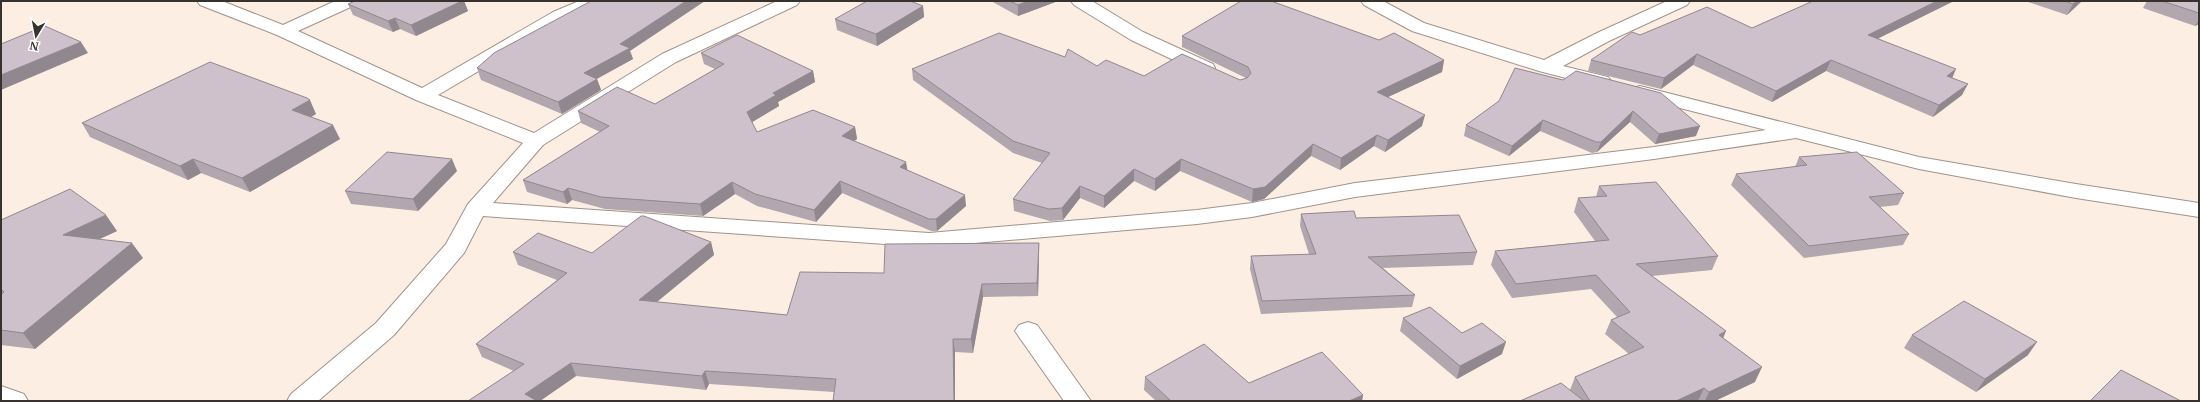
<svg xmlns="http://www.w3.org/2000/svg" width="2200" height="402" viewBox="0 0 2200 402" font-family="Merriweather,serif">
<rect width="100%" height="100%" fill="#fdeee4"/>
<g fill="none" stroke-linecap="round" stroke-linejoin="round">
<defs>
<g id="minor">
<path d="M197 1H222L283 25 335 1H358L355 5 298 31 422 88 553 12 579 1H603L600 5 565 20 438 95 534 133 662 54 777 1H800L797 5 676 62 543 145 493 203 929 233 1197 210 1252 203 1355 183 1654 147 1766 130 1633 96 1630 92 1633 88 1640 86 1919 157 2076 184 2199 203V217L2076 198 1919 169 1796 138 1654 159 1355 197 1252 217 1197 224 929 247 483 216 464 253 394 335 318 401H287L291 394 376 323 446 244 468 204 523 143 416 100 277 35 200 5Z"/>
<path d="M1071 1H1092L1143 32 1213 64 1215 68 1213 72 1206 74 1199 72 1131 40 1074 5Z"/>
<path d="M1361 1H1383L1424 23 1544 60 1597 33 1667 1H1690L1687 5 1609 41 1563 66 1608 77 1611 81 1608 85 1601 87 1539 71 1412 31 1364 5Z"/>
<path d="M1028 322 1037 325 1091 401H1064L1015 331 1019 325Z"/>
<path d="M1 386 24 394 28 401H1Z"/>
</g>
</defs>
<use href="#minor" stroke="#a0938a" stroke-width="2"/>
<use href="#minor" fill="#fff" fill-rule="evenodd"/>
</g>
<g fill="#b2a6af">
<path d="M355 1H464L468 11 416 36 400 29 393 32 353 15 348 4Z"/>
<path d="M991 1H1058L1018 16Z"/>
<path d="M1813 1H1954L1878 38 1952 78 1962 95 1933 117 1826 71 1772 102 1693 65 1661 89 1588 71 1591 60 1640 35 1752 28Z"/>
<path d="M2025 1H2082L2067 15Z"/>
<path d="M2147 1H2199V24L2195 26 2143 8Z"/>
<path d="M923 6 924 17 877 46 837 30 835 19Z"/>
<path d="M1182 36 1379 40 1444 60 1442 72 1388 97 1422 126 1385 152 1374 146 1340 170 1311 156 1264 199 1252 202 1180 171 1155 191 1134 181 1104 208 1080 198 1063 220 1050 221 1014 211 1013 199 1042 163 1013 153 913 80 912 69 1065 57 1097 66 1144 76 1240 80 1246 78 1182 47Z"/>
<path d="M630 51 633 59 597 79 601 90 562 114 481 80 477 68Z"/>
<path d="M701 53 813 71 815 82 778 102 779 106 752 122 757 132 855 127 857 139 854 141 907 170 966 206 937 231H931L842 193 816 222 757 206 735 194 703 216 605 209 572 200 567 204 527 192 523 180 600 132 581 123 578 111 655 104 715 69 704 64Z"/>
<path d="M1563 80 1696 136 1655 144 1630 122 1597 152 1592 153 1540 131 1509 156 1464 136 1466 125Z"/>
<path d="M316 114 311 117 340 139 250 192 201 173 188 180 90 137 82 123Z"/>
<path d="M1799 157 1904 193 1898 205 1880 207 1909 234 1903 245 1804 258 1731 185 1736 174 1795 167Z"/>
<path d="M457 171 418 211 351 204 345 191Z"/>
<path d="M1599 186 1718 256 1712 270 1652 276 1723 338 1755 382 1715 401H1520L1570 390 1575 377 1629 354 1605 334 1611 320 1617 317 1591 289 1512 298 1491 265 1495 251 1595 241 1574 212 1578 198 1596 197Z"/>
<path d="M1301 214 1356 218 1477 252 1473 265 1383 268 1415 295 1412 307 1261 314 1250 269 1251 256 1309 254 1300 226Z"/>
<path d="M1 220 117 231 99 239 143 258 35 349 1 345Z"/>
<path d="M711 242 714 255 657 302 787 315 884 273 1039 243V256L1038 296 983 297 973 353 955 352V401H833L834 392 709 384 706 390 576 376 540 401H468L514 371 482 357 476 344 557 280 518 265 513 252 592 253Z"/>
<path d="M1403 318 1462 333 1502 354 1457 379 1400 331Z"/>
<path d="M1912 335 2028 355 1976 392 1904 348Z"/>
<path d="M1145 377 1249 383 1363 395 1362 401H1156L1144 390Z"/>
</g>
<g fill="#91878e">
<path d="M462 1H464L468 11 416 36 411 25Z"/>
<path d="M686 1H705L630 51 633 59 587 84 584 73 620 44Z"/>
<path d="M1028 1H1058L1018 16V5Z"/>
<path d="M1937 1H1954L1863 46 1868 35Z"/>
<path d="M2076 1H2082L2067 15 2073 4Z"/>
<path d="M923 6 924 17 877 46 876 34Z"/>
<path d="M395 18 400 29 393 32 388 21Z"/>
<path d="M2199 20V24L2195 26Z"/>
<path d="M81 42 88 53 1 90V75Z"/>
<path d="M1697 54 1693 65 1661 89 1664 78Z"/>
<path d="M1444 60 1442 72 1375 103 1377 92Z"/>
<path d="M1831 60 1826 71 1772 102 1776 91Z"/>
<path d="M1956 69 1951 81 1947 76Z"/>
<path d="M813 71 815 82 778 102 779 106 749 124 747 112 773 93Z"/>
<path d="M597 79 601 90 562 114 558 102Z"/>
<path d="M1968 84 1962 95 1933 117 1939 105Z"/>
<path d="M310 100 316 114 299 124 292 110Z"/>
<path d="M1633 111 1630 122 1597 152 1601 142Z"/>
<path d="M1425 115 1422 126 1385 152 1388 140Z"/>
<path d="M1543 120 1540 131 1509 156 1512 146Z"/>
<path d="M333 125 340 139 250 192 242 178Z"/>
<path d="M1700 126 1696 136 1655 144 1659 134Z"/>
<path d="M855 127 857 139 844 148 842 136Z"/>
<path d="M1377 135 1374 146 1340 170 1341 158Z"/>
<path d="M1313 144 1311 156 1264 199 1252 202 1253 189Z"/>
<path d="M193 159 201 173 188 180 180 166Z"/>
<path d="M452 159 457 171 418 211 413 199Z"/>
<path d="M1181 159 1180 171 1155 191V179Z"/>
<path d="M906 162 908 173 900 167Z"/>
<path d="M1134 169V181L1104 208V196Z"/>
<path d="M840 181 842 193 816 222 814 210Z"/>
<path d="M732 182 735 194 703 216 700 204Z"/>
<path d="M1080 186V198L1063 220 1062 208Z"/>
<path d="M568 188 572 200 567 204 563 192Z"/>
<path d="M965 195 966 206 937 231 936 219Z"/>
<path d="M106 215 117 231 74 251 63 235Z"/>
<path d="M711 242 714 255 643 313 639 300Z"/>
<path d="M132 243 143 258 35 349 23 333Z"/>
<path d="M1039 243V256L1038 296 1037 283Z"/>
<path d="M982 284 983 297 973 353 971 339Z"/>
<path d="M1726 331 1720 346 1719 335Z"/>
<path d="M953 339 955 352V401H954Z"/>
<path d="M1506 342 1502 354 1457 379 1460 366Z"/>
<path d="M2037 342 2028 355 1976 392 1985 379Z"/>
<path d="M571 363 576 376 540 401H529L525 394Z"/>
<path d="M1762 367 1755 382 1715 401H1705L1709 392Z"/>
<path d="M705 371 709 384 706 390 702 376Z"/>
<path d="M1704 388 1698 401H1676Z"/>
<path d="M1363 395 1362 401H1349Z"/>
</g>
<g fill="#cfc1cb" stroke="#91878e">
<path d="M355 1H462L411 25 395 18 388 21 348 4Z"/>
<path d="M591 1H686L620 44 630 48 584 73 597 79 558 102 477 68 494 53Z"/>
<path d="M867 1H910L923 6 876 34 835 19Z"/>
<path d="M1010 1H1028L1018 5Z"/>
<path d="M1241 1H1271L1379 40 1394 33 1444 60 1377 92 1425 115 1388 140 1377 135 1341 158 1313 144 1265 187 1253 189 1181 159 1155 179 1134 169 1104 196 1080 186 1062 208 1049 209 1013 199 1050 153 1013 141 912 69 999 33 1065 57 1068 49 1097 66 1106 60 1144 76 1182 54 1240 80 1247 78 1251 73 1248 67 1182 36Z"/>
<path d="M1813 1H1937L1868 35 1956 69 1947 76 1968 84 1939 105 1831 60 1776 91 1697 54 1664 78 1591 60 1632 32 1640 35 1707 7 1752 28Z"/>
<path d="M2065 1H2076L2073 4Z"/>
<path d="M2162 1H2199V13Z"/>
<path d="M45 26 81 42 1 75V44Z"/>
<path d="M737 35 813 71 773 93 776 95 747 112 757 132 813 110 855 127 842 136 906 162 900 167 965 195 936 219H929L840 181 814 210 755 194 732 182 700 204 601 197 568 188 563 192 523 180 609 126 578 111 617 87 655 104 724 64 701 53Z"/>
<path d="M210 62 307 98 310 100 292 110 333 125 242 178 193 159 180 166 82 123Z"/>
<path d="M1515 68 1563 80 1576 71 1661 93 1700 126 1659 134 1633 111 1601 142H1596L1543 120 1512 146 1466 125 1499 101Z"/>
<path d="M387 152 452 159 413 199 345 191Z"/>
<path d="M1857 152 1904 193 1869 197 1909 234 1809 246 1736 174 1807 165 1799 157Z"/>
<path d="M1656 182 1718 256 1636 264 1726 331 1719 335 1762 367 1709 392 1704 388 1676 401H1590L1575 377 1644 347 1611 320 1630 312 1596 275 1516 284 1495 251 1609 240 1578 198 1607 196 1599 186Z"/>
<path d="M70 189 106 215 63 235 132 243 23 333 1 330V294L4 292 1 289V220Z"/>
<path d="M1354 211 1356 218 1459 215 1477 252 1368 257 1415 295 1262 301 1251 256 1316 254 1301 214Z"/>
<path d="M641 216H644L711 242 639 300 787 315 800 272 884 273 885 244 1039 243 1037 283 982 284 971 339H953L954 401H833L836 379 705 371 702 376 571 363 525 394 537 401H468L524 364 476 344 567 273 513 252 538 233 592 253Z"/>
<path d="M1964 301 2037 342 1985 379 1912 335Z"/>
<path d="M1430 307 1462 333 1482 323 1506 342 1460 366 1403 318Z"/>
<path d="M1204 344 1249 383 1322 352 1363 395 1349 401H1171L1145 377Z"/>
<path d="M2121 370 2181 401H2090Z"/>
<path d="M1561 383 1584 401H1520Z"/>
</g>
<rect width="2200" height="402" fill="none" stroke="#38322e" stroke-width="4"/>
<g transform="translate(36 36) rotate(190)" stroke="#ffffff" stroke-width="3" paint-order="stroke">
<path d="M0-3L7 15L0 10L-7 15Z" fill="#38322e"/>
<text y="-6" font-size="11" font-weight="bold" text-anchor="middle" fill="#38322e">N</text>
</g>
</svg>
